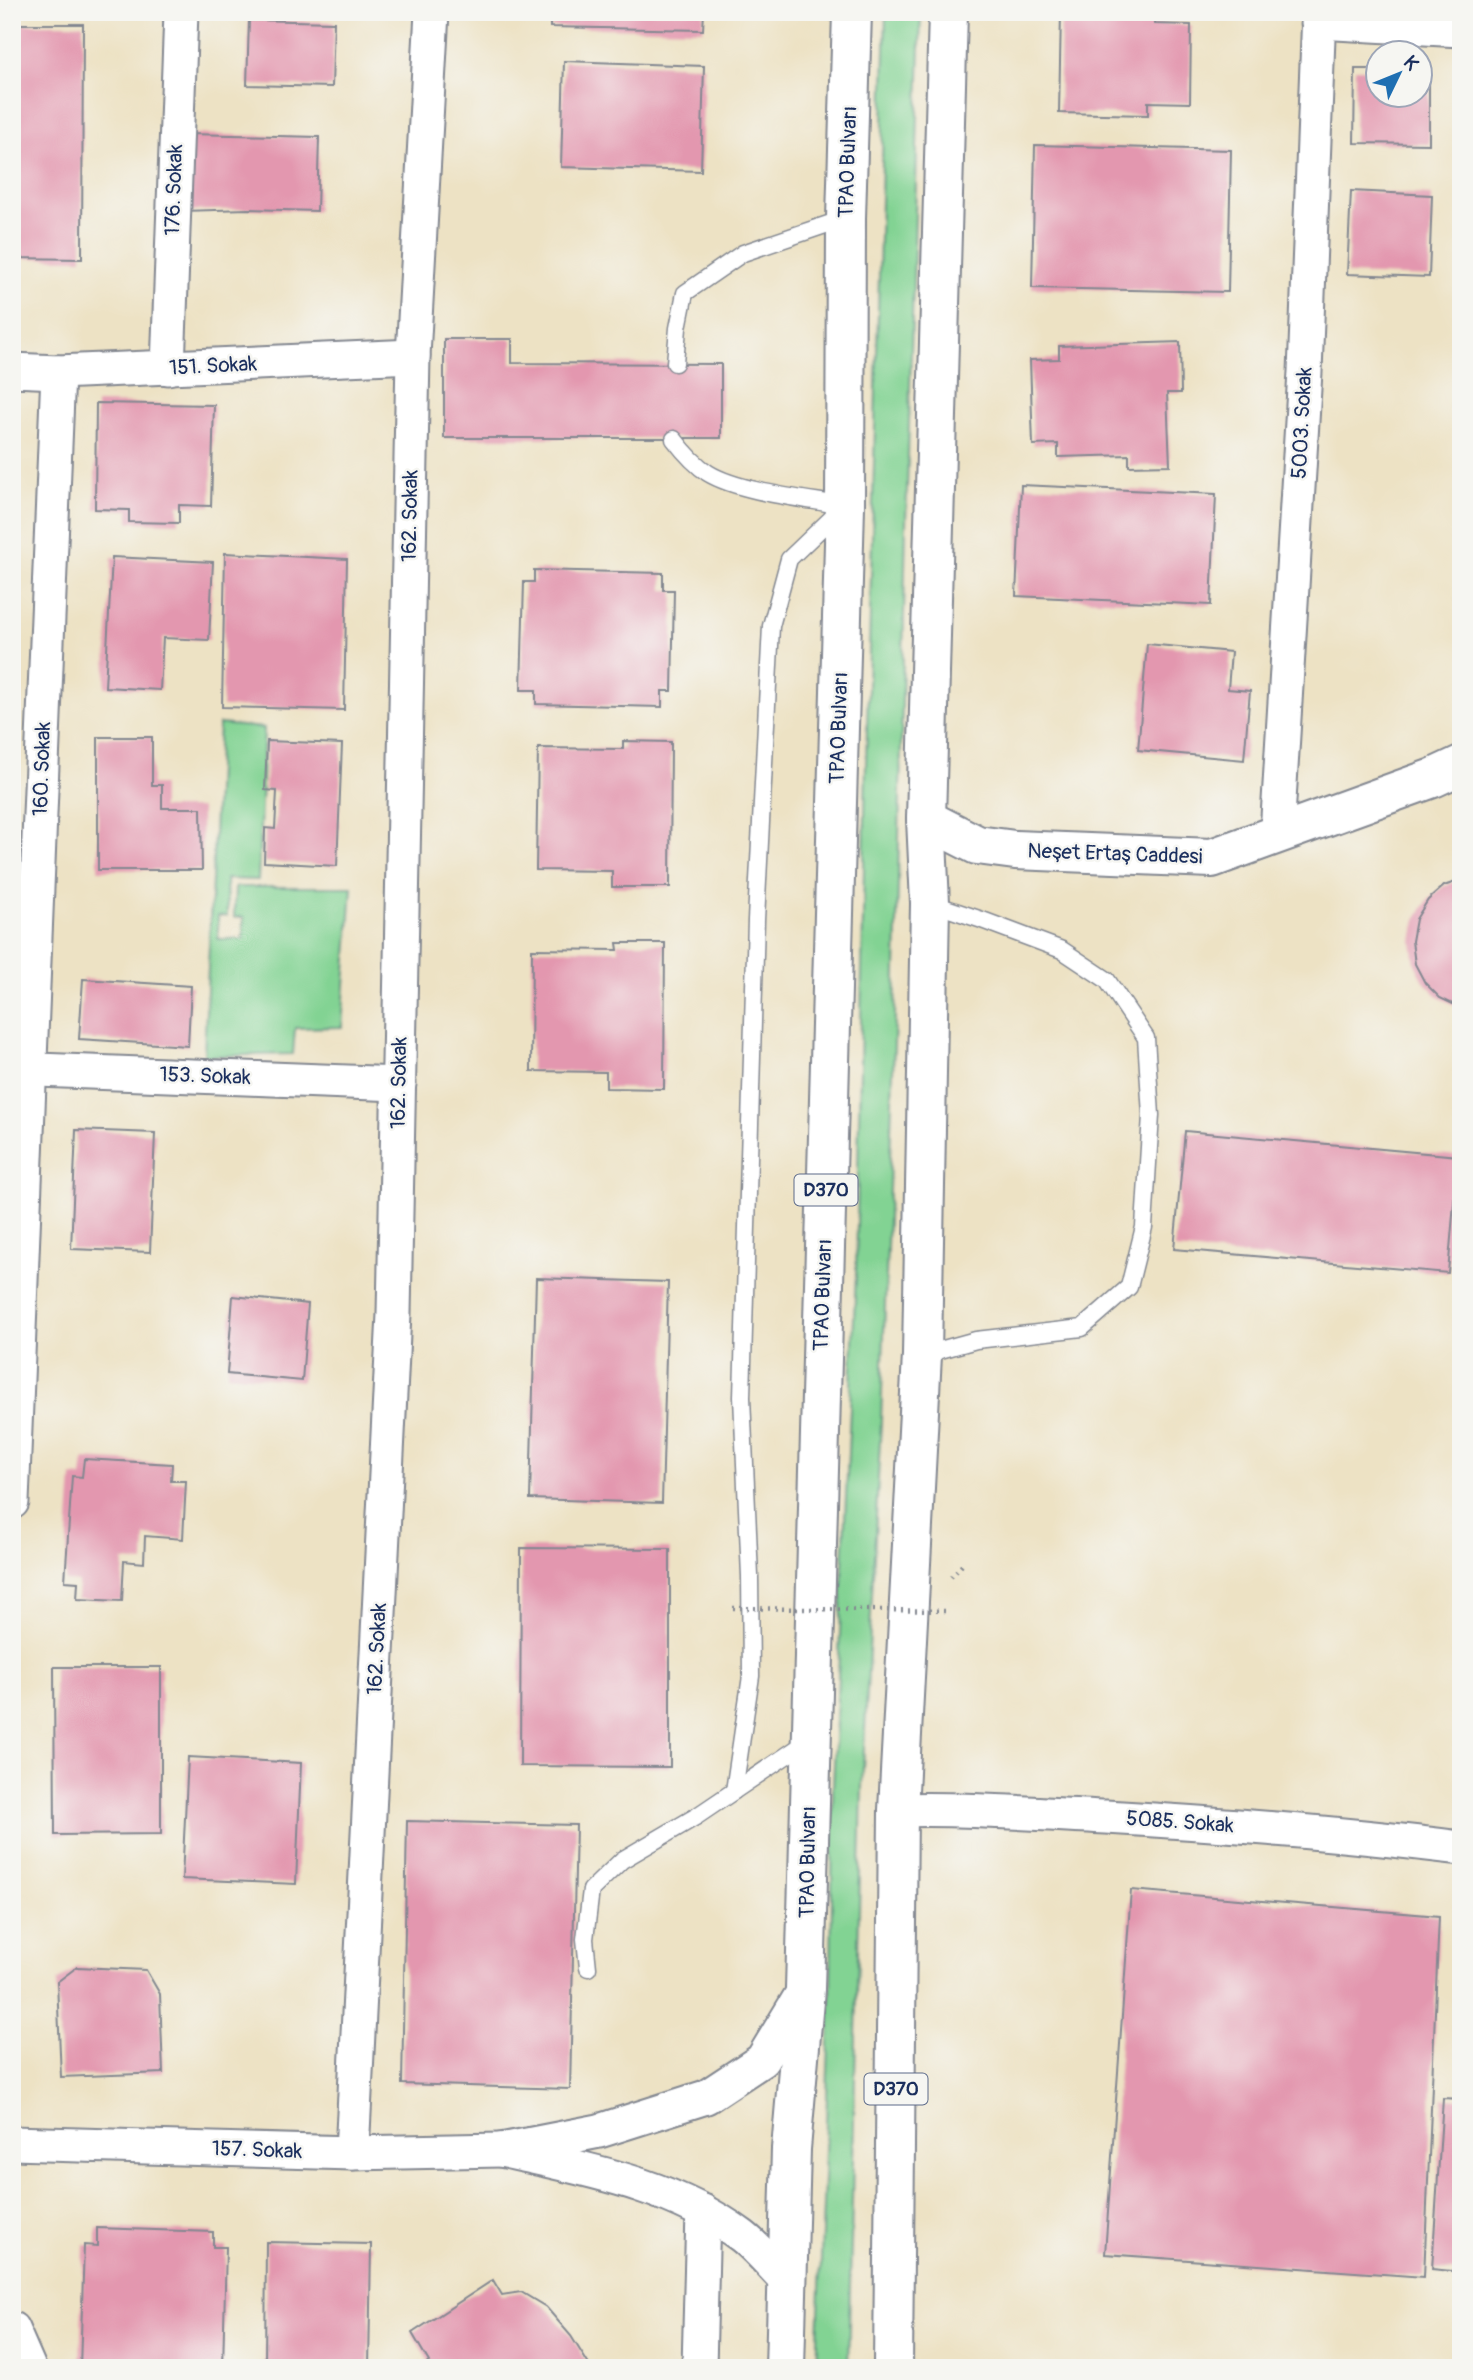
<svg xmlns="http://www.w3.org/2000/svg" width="1473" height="2380" viewBox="0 0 1473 2380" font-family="Pangolin,sans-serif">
<rect width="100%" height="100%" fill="#f6f6f2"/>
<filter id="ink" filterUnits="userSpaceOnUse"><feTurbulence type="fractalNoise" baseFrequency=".0143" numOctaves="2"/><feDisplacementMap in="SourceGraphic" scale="14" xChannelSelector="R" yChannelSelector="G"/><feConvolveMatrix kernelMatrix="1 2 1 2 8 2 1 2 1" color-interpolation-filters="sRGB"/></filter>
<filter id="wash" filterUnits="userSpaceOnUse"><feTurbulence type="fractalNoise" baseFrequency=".00686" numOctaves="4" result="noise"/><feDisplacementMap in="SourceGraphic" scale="28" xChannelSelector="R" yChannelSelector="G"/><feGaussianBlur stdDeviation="1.57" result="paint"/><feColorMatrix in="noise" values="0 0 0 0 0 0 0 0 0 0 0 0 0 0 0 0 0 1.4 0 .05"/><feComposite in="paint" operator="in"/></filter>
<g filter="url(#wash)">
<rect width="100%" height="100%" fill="#ede2c4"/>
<g fill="#82d393" stroke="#4e8178" stroke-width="2">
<path d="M886 12H921L906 524 895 1015 881 1421 862 1787 848 2368H817L831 1988 833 1788 856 1274 866 764Z"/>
<path d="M219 724 264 728 258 880 226 879 227 916H218V939H243L244 917H234L235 887H352L342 1027 295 1028 293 1054 204 1056Z"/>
</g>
<g id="blocks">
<g fill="#e397af">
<path d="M550 12H704L703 30 550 27Z"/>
<path d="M1061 12H1155V24L1191 25 1190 103 1148 102V115L1059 113Z"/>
<path d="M249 20 334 22 332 87 247 85Z"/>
<path d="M12 24H83L82 259 12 258Z"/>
<path d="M564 61 704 66 701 171 561 167Z"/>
<path d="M1355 69H1378V94H1420V69H1429V144L1354 143Z"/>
<path d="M188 134 319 137 317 211 248 209 183 211Z"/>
<path d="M1035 145 1231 150 1228 292 1032 288Z"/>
<path d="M1351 191 1432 195 1429 277 1347 274Z"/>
<path d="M444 339H512V363L721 364V438H444Z"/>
<path d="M1180 342 1181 393H1167L1170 465 1129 466V455L1058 457V444L1033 445 1030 360 1059 359V346Z"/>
<path d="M96 403 214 405 211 506 179 505V523L129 522V510L95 509Z"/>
<path d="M1021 485 1216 494 1211 605 1016 596Z"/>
<path d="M225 553 347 559 344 710 222 707Z"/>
<path d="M112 557 213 562 209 640 163 638 160 690 105 687Z"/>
<path d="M534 570 663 573V590H674L672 691H662V707L536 704V690H521L524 582H534Z"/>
<path d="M1147 644 1231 652 1228 689 1250 691 1244 760 1138 750Z"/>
<path d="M98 737H152V785H162V808H201L202 870H98Z"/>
<path d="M267 741 342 744 337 866 264 862 265 828 275 829 277 791 265 790Z"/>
<path d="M623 741 671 742 670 887H612V871L536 870 538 748 623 749Z"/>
<path d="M1461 880V1008L1440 998 1425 983 1415 964 1412 941 1416 919 1428 900 1444 886Z"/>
<path d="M617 943H665L664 1089 606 1088V1072L531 1071 532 949 618 950Z"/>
<path d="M83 979 191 986 188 1046 79 1039Z"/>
<path d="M76 1130 155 1133 150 1252 71 1249Z"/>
<path d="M1185 1131 1458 1156 1448 1273 1174 1249Z"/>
<path d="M536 1278 668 1282 662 1503 530 1499Z"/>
<path d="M233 1296 308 1304 302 1381 227 1374Z"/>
<path d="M84 1459 172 1464 171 1481H186L183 1539 145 1536 144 1563 124 1561 122 1601 77 1599 78 1582 65 1581 72 1476 82 1477Z"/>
<path d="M521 1548 670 1549V1767L520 1766Z"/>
<path d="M54 1667H161V1834L55 1835Z"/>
<path d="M188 1757 301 1763 296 1884 182 1879Z"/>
<path d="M407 1821 576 1825 570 2089 402 2084Z"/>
<path d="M1131 1890 1439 1916 1424 2277 1105 2254Z"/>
<path d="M77 1967 146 1970 160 1994 163 2073 61 2077 57 1982Z"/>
<path d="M1443 2098 1461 2099V2272L1432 2269Z"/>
<path d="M97 2228 213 2232V2247H226L223 2368H80L84 2245 97 2246Z"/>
<path d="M266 2242 371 2244 369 2368H265Z"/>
<path d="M493 2280 502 2295 521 2292 546 2307 571 2336 591 2368H420L429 2362 412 2333Z"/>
</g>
</g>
</g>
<g filter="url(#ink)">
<use href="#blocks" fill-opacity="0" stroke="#848891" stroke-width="2"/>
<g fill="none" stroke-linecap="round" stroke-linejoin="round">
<defs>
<g id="lane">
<path d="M675 363 678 328 685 293 743 253 846 218"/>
<path d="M674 439C684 452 694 464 708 473 739 492 807 499 845 506"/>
<path d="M922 1355 976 1340 1082 1328 1129 1287 1144 1227 1151 1115 1146 1038 1107 980 1062 950 982 920 931 903"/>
<path d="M734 1791 751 1676 750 1576 742 1397 756 920 771 626 789 559 840 510"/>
<path d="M588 1968 585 1939 591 1890 622 1860 697 1816 808 1741"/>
</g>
<g id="street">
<path d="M1318 22 1461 30"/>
<path d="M168 368 181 12"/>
<path d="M12 370 58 372 413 356"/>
<path d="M1277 834 1305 372 1319 12"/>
<path d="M12 1069 399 1084"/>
<path d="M12 1502 58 372"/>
<path d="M898 1810C968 1808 1037 1814 1106 1817 1224 1824 1343 1833 1461 1848"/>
<path d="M12 2143 352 2153 501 2150"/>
<path d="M352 2153 394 1314 413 356 432 12"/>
<path d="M788 2282C773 2267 759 2249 742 2236 672 2184 584 2169 501 2150L599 2131 706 2097 762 2060 805 1989"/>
<path d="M12 2329 29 2368"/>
<path d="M699 2368 703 2211"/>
</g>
<path id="secondary" d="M926 819 977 845 1015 850 1212 858 1433 778 1461 765"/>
<g id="highway">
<path d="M785 2368 791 2149 805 1989 845 506 846 218 852 12"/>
<path d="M893 2368 898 1810 922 1355 930 903 926 819 948 12"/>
</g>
</defs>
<use href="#lane" stroke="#848891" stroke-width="19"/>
<use href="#street" stroke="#848891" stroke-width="37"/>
<use href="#secondary" stroke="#848891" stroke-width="42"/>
<use href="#highway" stroke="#848891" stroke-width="42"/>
<path stroke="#848891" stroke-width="4.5" stroke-dasharray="2 5" stroke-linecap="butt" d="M951 1577 964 1563"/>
<use href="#lane" stroke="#fff" stroke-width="16"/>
<use href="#street" stroke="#fff" stroke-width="33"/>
<use href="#secondary" stroke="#fff" stroke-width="38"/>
<use href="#highway" stroke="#fff" stroke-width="38"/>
<path stroke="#848891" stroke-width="4.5" stroke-dasharray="2 5" stroke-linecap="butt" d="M733 1608 948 1611"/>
</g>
</g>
<g text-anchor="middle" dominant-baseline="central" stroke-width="5" stroke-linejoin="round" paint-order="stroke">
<g fill="#f6f6f2" stroke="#5d6b8a" stroke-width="2">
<rect x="794.5" y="1174.5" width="63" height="31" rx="5"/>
<rect x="864.5" y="2073.5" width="63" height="31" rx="5"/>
</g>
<g font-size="19" font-weight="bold" fill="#1b2f5e">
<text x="826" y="1190">D370</text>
<text x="896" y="2089">D370</text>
</g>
<g font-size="21" fill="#1b2f5e" stroke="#f6f6f2">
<text transform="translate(848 162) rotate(-88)">TPAO Bulvarı</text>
<text transform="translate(174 190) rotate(-88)">176. Sokak</text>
<text transform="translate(213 366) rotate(-3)">151. Sokak</text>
<text transform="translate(1302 423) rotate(-87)">5003. Sokak</text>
<text transform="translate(410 516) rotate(-89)">162. Sokak</text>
<text transform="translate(839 728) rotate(-88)">TPAO Bulvarı</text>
<text transform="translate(42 769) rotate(-88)">160. Sokak</text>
<text transform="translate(1115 854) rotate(2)">Neşet Ertaş Caddesi</text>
<text transform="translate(205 1076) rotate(2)">153. Sokak</text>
<text transform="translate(399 1083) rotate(-89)">162. Sokak</text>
<text transform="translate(823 1295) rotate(-88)">TPAO Bulvarı</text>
<text transform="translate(377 1649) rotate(-87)">162. Sokak</text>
<text transform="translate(1180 1822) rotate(4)">5085. Sokak</text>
<text transform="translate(808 1862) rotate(-89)">TPAO Bulvarı</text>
<text transform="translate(257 2150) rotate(2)">157. Sokak</text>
</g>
</g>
<rect width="1473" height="2380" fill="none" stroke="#f6f6f2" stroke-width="42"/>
<g transform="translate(1399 74) rotate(47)"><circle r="33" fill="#f6f6f2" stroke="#9ea6b7" stroke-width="2"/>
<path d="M0-5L12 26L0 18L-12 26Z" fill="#1f6fb2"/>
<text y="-10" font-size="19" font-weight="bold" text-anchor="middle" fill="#1b2f5e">K</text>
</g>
</svg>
